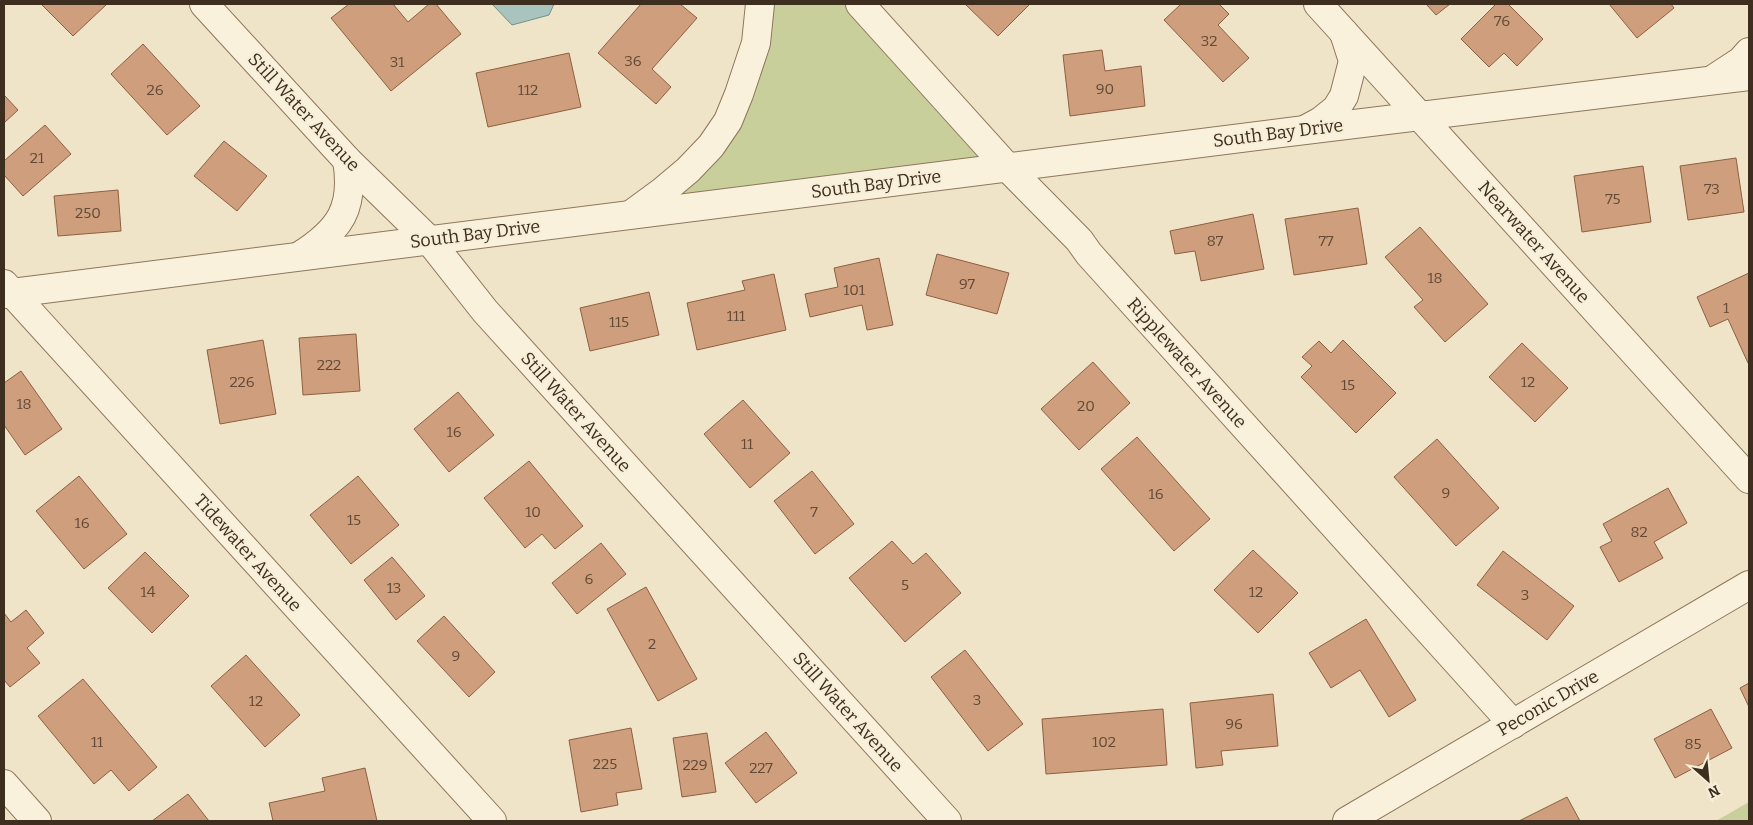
<svg xmlns="http://www.w3.org/2000/svg" width="1753" height="825" viewBox="0 0 1753 825" font-family="Bitter,serif">
<rect width="100%" height="100%" fill="#f0e4c8"/>
<g fill="#c9cf9b">
<path d="M765 4H854L1001 165 642 210 726 136Z"/>
<path d="M1749 802V821H1716Z"/>
</g>
<path fill="#a9c4bc" stroke="#6f938a" d="M492 4H554L549 15 512 25Z"/>
<g fill="#cf9f7d" stroke="#8d5f41">
<path d="M41 4H107L73 36Z"/>
<path d="M349 4H393L408 22 429 4H436L461 34 391 91 331 18Z"/>
<path d="M641 4H680L697 18 652 69 671 87 656 104 598 53Z"/>
<path d="M965 4H1030L998 36Z"/>
<path d="M1181 4H1219L1229 14 1218 25 1249 58 1223 82 1164 20Z"/>
<path d="M1426 4H1450L1436 15Z"/>
<path d="M1496 4H1508L1543 39 1517 66 1504 53 1489 67 1461 39Z"/>
<path d="M1609 4H1671L1674 8 1637 38Z"/>
<path d="M143 44 200 106 167 135 111 74Z"/>
<path d="M1102 50 1105 71 1141 66 1145 106 1070 116 1063 55Z"/>
<path d="M569 53 581 107 488 127 476 73Z"/>
<path d="M4 95 18 110 4 123Z"/>
<path d="M45 125 71 154 23 196 4 175V161Z"/>
<path d="M224 141 267 176 237 211 194 176Z"/>
<path d="M1736 158 1744 212 1688 220 1680 166Z"/>
<path d="M1643 166 1651 222 1582 232 1574 176Z"/>
<path d="M118 190 121 231 58 236 54 196Z"/>
<path d="M1358 208 1367 264 1294 275 1285 219Z"/>
<path d="M1253 214 1264 269 1201 281 1195 251 1175 254 1170 231Z"/>
<path d="M1420 227 1488 304 1445 342 1414 307 1423 300 1385 257Z"/>
<path d="M937 254 1009 273 997 314 926 295Z"/>
<path d="M879 258 893 325 867 330 862 305 810 317 805 294 838 287 834 268Z"/>
<path d="M1749 273V362L1748 363 1728 319 1710 327 1697 297Z"/>
<path d="M774 274 786 330 697 350 687 303 745 290 742 281Z"/>
<path d="M649 292 659 335 590 351 580 308Z"/>
<path d="M356 334 360 391 303 395 299 338Z"/>
<path d="M263 340 276 414 220 424 207 350Z"/>
<path d="M1343 340 1396 393 1356 433 1301 377 1312 366 1302 357 1319 341 1331 353Z"/>
<path d="M1522 343 1568 388 1535 422 1489 377Z"/>
<path d="M1093 362 1130 403 1079 450 1041 409Z"/>
<path d="M21 371 62 429 25 455 4 425V383Z"/>
<path d="M458 392 494 435 449 472 414 429Z"/>
<path d="M743 400 790 453 750 488 704 434Z"/>
<path d="M1137 437 1210 519 1174 551 1101 469Z"/>
<path d="M1437 439 1499 508 1456 546 1394 477Z"/>
<path d="M529 461 583 526 555 549 542 534 525 548 484 498Z"/>
<path d="M812 471 854 524 815 554 774 501Z"/>
<path d="M79 476 127 534 84 569 36 511Z"/>
<path d="M358 476 399 525 351 564 310 515Z"/>
<path d="M1668 488 1687 523 1654 542 1663 558 1619 582 1600 547 1612 541 1603 524Z"/>
<path d="M892 541 913 564 926 553 961 593 905 642 849 578Z"/>
<path d="M601 543 626 574 577 614 552 583Z"/>
<path d="M1253 550 1298 593 1258 633 1214 590Z"/>
<path d="M1503 551 1574 606 1547 640 1477 585Z"/>
<path d="M145 552 189 596 152 633 108 588Z"/>
<path d="M392 557 425 596 396 620 364 580Z"/>
<path d="M646 587 697 679 658 701 607 609Z"/>
<path d="M26 610 44 633 27 648 40 663 10 687 4 680V613L11 622Z"/>
<path d="M444 616 495 672 469 697 417 641Z"/>
<path d="M1366 619 1416 700 1389 717 1360 670 1331 688 1309 653Z"/>
<path d="M965 650 1023 724 988 751 931 677Z"/>
<path d="M246 655 300 715 265 747 211 686Z"/>
<path d="M83 679 157 767 129 791 111 770 94 784 38 716Z"/>
<path d="M1749 683V707L1740 688Z"/>
<path d="M1273 694 1278 746 1221 751 1223 765 1196 768 1190 703Z"/>
<path d="M1163 709 1167 765 1046 774 1042 719Z"/>
<path d="M1711 709 1732 748 1675 778 1654 739Z"/>
<path d="M631 728 642 789 616 793 618 805 581 812 569 740Z"/>
<path d="M766 732 797 773 756 803 725 763Z"/>
<path d="M707 733 716 792 682 797 673 738Z"/>
<path d="M365 768 377 821H273L269 803 325 791 322 778Z"/>
<path d="M188 794 209 821H152Z"/>
<path d="M1567 797 1580 821H1519Z"/>
</g>
<g fill="none" stroke-linecap="round" stroke-linejoin="round">
<defs>
<g id="street">
<path d="M204 4 347 160 429 240 485 311 947 821"/>
<path d="M860 4 1007 167 1079 240 1089 254 1513 724"/>
<path d="M1318 4 1749 479"/>
<path d="M1715 78 1741 61 1749 52"/>
<path d="M1308 128 1321 121 1336 109 1344 96 1353 61 1344 33"/>
<path d="M633 213 663 191 688 170 711 146 728 121 739 94 756 43 760 4"/>
<path d="M301 255C340 230 355 208 347 160"/>
<path d="M4 284 492 821"/>
<path d="M4 294 1305 130 1749 76"/>
<path d="M4 784 37 821"/>
<path d="M1347 821 1749 585"/>
</g>
</defs>
<use href="#street" stroke="#8d765c" stroke-width="30"/>
<use href="#street" stroke="#faf1dc" stroke-width="28"/>
</g>
<g text-anchor="middle" dominant-baseline="central" stroke-width="4" stroke-linejoin="round" paint-order="stroke">
<g font-size="15" fill="#624a37">
<text x="1502" y="21">76</text>
<text x="1209" y="41">32</text>
<text x="633" y="61">36</text>
<text x="397" y="62">31</text>
<text x="1105" y="89">90</text>
<text x="155" y="90">26</text>
<text x="528" y="90">112</text>
<text x="37" y="158">21</text>
<text x="1712" y="189">73</text>
<text x="1613" y="199">75</text>
<text x="88" y="213">250</text>
<text x="1215" y="241">87</text>
<text x="1326" y="241">77</text>
<text x="1435" y="278">18</text>
<text x="967" y="284">97</text>
<text x="854" y="290">101</text>
<text x="1726" y="308">1</text>
<text x="736" y="316">111</text>
<text x="619" y="322">115</text>
<text x="329" y="365">222</text>
<text x="242" y="382">226</text>
<text x="1528" y="382">12</text>
<text x="1348" y="385">15</text>
<text x="24" y="404">18</text>
<text x="1086" y="406">20</text>
<text x="454" y="432">16</text>
<text x="747" y="444">11</text>
<text x="1446" y="493">9</text>
<text x="1156" y="494">16</text>
<text x="533" y="512">10</text>
<text x="814" y="512">7</text>
<text x="354" y="520">15</text>
<text x="82" y="523">16</text>
<text x="1639" y="532">82</text>
<text x="589" y="579">6</text>
<text x="905" y="585">5</text>
<text x="394" y="588">13</text>
<text x="148" y="592">14</text>
<text x="1256" y="592">12</text>
<text x="1525" y="595">3</text>
<text x="652" y="644">2</text>
<text x="456" y="656">9</text>
<text x="977" y="700">3</text>
<text x="256" y="701">12</text>
<text x="1234" y="724">96</text>
<text x="97" y="742">11</text>
<text x="1104" y="742">102</text>
<text x="1693" y="744">85</text>
<text x="605" y="764">225</text>
<text x="695" y="765">229</text>
<text x="761" y="768">227</text>
</g>
<g font-size="18" fill="#3d2e20" stroke="#f7eed8">
<text transform="translate(304 112) rotate(47)">Still Water Avenue</text>
<text transform="translate(1278 133) rotate(-7)">South Bay Drive</text>
<text transform="translate(876 184) rotate(-7)">South Bay Drive</text>
<text transform="translate(475 234) rotate(-7)">South Bay Drive</text>
<text transform="translate(1534 242) rotate(48)">Nearwater Avenue</text>
<text transform="translate(1187 363) rotate(48)">Ripplewater Avenue</text>
<text transform="translate(576 412) rotate(48)">Still Water Avenue</text>
<text transform="translate(248 553) rotate(48)">Tidewater Avenue</text>
<text transform="translate(1548 703) rotate(-30)">Peconic Drive</text>
<text transform="translate(848 712) rotate(48)">Still Water Avenue</text>
</g>
</g>
<rect width="1753" height="825" fill="none" stroke="#3d2e20" stroke-width="10"/>
<g transform="translate(1708 780) rotate(153)" stroke="#f7eed8" stroke-width="4" paint-order="stroke">
<path d="M0-4L9 19L0 12L-9 19Z" fill="#3d2e20"/>
<text y="-8" font-size="14" font-weight="bold" text-anchor="middle" fill="#3d2e20">N</text>
</g>
</svg>
